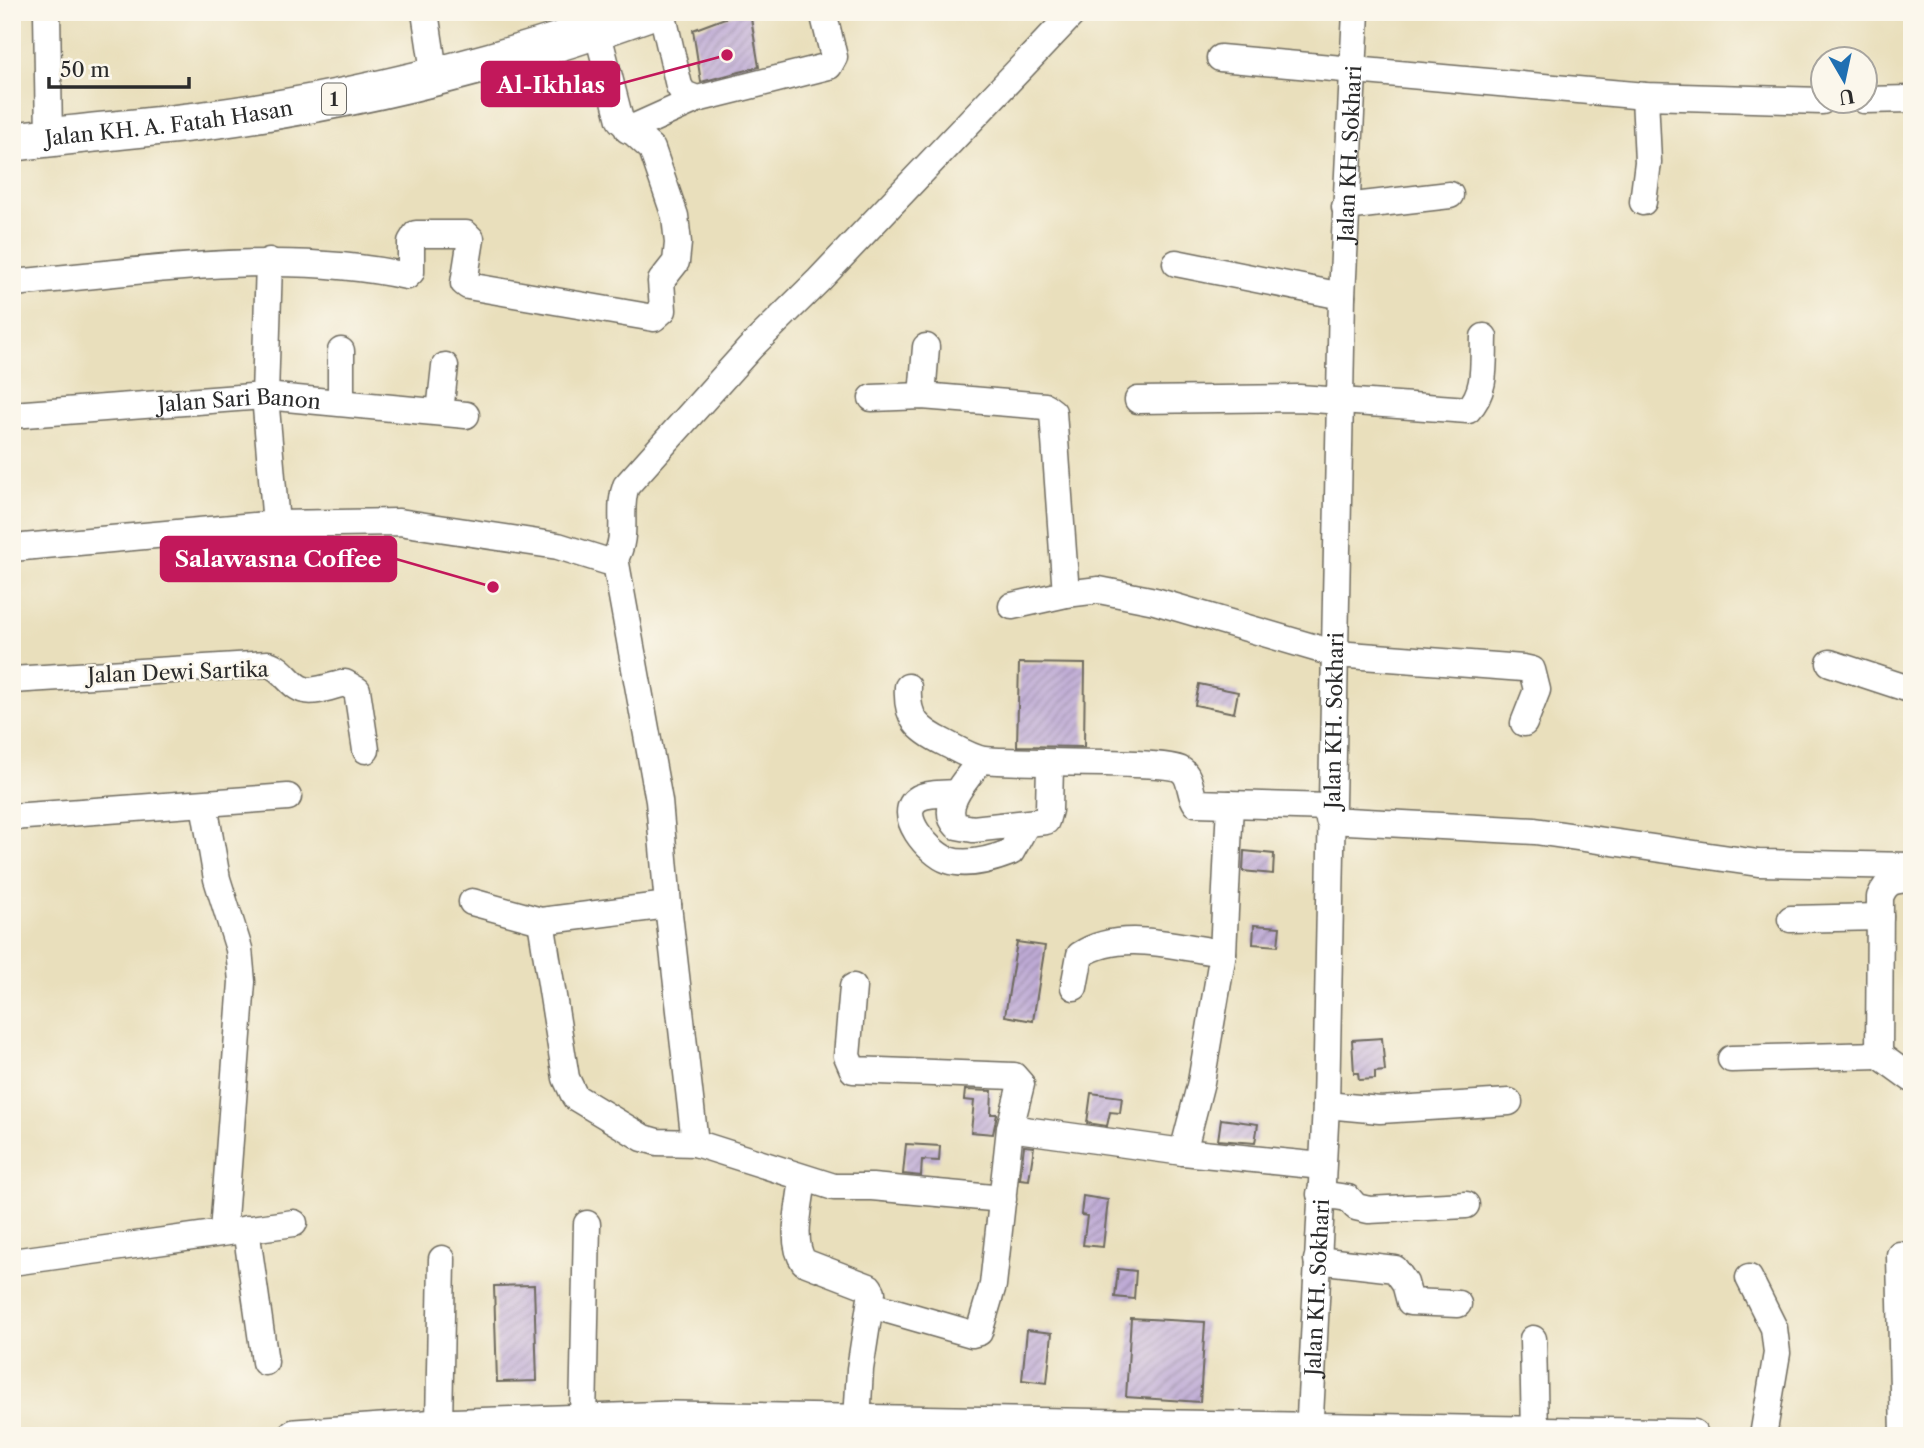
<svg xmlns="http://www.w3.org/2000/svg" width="1924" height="1448" viewBox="0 0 1924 1448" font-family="'Libre Caslon Text',serif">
<defs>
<pattern id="building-hatch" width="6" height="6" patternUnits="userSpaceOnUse" patternTransform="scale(1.75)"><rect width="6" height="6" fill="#beaad5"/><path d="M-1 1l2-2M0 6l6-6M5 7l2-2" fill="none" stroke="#9b8bad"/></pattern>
</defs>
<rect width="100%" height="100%" fill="#fbf7ec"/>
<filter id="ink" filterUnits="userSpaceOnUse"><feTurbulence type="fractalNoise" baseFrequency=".0143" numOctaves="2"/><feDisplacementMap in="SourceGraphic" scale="14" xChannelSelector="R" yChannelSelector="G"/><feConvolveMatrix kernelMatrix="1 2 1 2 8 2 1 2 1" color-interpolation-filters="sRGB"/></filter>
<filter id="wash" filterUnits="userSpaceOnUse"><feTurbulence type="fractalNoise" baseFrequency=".00686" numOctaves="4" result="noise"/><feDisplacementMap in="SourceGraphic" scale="28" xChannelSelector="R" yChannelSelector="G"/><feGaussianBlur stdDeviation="1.57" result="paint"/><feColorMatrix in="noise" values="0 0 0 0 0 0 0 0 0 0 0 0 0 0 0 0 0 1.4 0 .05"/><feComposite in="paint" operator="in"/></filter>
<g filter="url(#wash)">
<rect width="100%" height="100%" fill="#e9dfbc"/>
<g id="blocks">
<g fill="url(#building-hatch)">
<path d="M741 12H750L759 67 701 82 693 30Z"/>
<path d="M1019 663 1085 664 1084 747 1017 746Z"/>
<path d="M1199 684 1238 692 1234 713 1195 705Z"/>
<path d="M1244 851 1274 854 1273 874 1243 871Z"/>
<path d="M1254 925 1280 927 1278 946 1253 944Z"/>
<path d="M1017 942 1045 946 1033 1021 1005 1016Z"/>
<path d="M1382 1038 1385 1071 1375 1072V1079L1359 1080 1358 1073H1354L1352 1040Z"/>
<path d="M965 1090 992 1091 991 1114H997L993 1134 971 1132 974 1101 964 1100Z"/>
<path d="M1091 1093 1122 1097 1120 1113 1110 1112 1107 1126 1087 1123Z"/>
<path d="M1221 1119 1258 1124 1255 1143 1218 1140Z"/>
<path d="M906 1144 940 1146 939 1161 922 1160 921 1176 903 1174Z"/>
<path d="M1024 1146 1034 1147 1029 1180 1020 1179Z"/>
<path d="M1083 1196 1108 1200 1103 1247 1083 1245 1087 1216 1081 1215Z"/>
<path d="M1118 1269 1136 1271 1134 1299 1115 1297Z"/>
<path d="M534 1285 537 1381 497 1382 494 1286Z"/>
<path d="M1131 1318 1205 1322 1200 1402 1126 1397Z"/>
<path d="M1027 1330 1052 1333 1047 1383 1022 1380Z"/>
</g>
</g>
</g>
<g filter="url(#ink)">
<use href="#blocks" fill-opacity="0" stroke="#6e6a5e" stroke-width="2"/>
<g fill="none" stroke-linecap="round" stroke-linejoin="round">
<defs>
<g id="minor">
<path d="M47 12 49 137"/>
<path d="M425 12 435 78"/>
<path d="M662 12 679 86 684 94 697 99 829 66 834 57 823 12"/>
<path d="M1220 58 1645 96 1822 101"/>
<path d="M1864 100 1912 99"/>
<path d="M628 130 697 99"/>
<path d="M1643 202 1648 162 1645 96"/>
<path d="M1345 207 1450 195"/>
<path d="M269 261 265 396 276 524"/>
<path d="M1176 263 1342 296"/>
<path d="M12 283C143 272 277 248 407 276L411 272V242L416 234H466L471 239 464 283 468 286 654 318 663 310 661 281 676 262 678 243 675 216 652 149 620 120 597 30"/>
<path d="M341 351V401"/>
<path d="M922 396 926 347"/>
<path d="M872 398 922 396 1045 406 1053 412 1066 594"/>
<path d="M1138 400 1299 398 1468 410C1487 391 1483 363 1484 337"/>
<path d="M440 412 445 366"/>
<path id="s1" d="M12 415 265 396 466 415"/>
<path d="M12 548 276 524 399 522 558 546 606 561 615 558C629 536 617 509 626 486L750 348 819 280 1074 12"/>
<path d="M615 558 659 801 668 905 695 1143"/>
<path d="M1012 606 1066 594 1099 590 1155 601 1336 654 1523 668 1532 670 1537 690 1524 723"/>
<path d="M1830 663 1912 690"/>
<path d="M12 680 268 664C284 668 290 687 305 690 316 693 334 685 345 683L357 690 366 750"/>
<path d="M908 687C906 719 918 730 945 743 957 749 971 758 984 760 1016 764 1167 760 1181 770 1192 777 1189 794 1196 803L1329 807"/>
<path d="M981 760C969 776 938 807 957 826L973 829 1046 821 1049 810 1050 764"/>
<path d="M956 793C946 794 928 793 919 798 893 813 930 854 948 860 968 867 993 859 1011 852L1026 825"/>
<path d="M204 804 217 879 239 949 242 982 223 1232"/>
<path d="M12 817 288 797"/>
<path d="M1329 820 1535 831 1758 863 1912 866"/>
<path d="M1912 879C1894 880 1887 880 1880 897L1879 1055 1912 1079"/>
<path d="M472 902 541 921 668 905"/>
<path d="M1791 919 1880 917"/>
<path d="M541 921 566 1078 575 1097 643 1138 657 1142 695 1143 834 1187H872L1003 1199"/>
<path d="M853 987 847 1056 853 1070 1014 1076 1021 1084 1010 1128 993 1285 979 1332 972 1334 871 1305"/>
<path d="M1074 987 1080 955C1120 928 1177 947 1223 953"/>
<path d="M1731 1059 1879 1055"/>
<path d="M1326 1105 1380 1110 1509 1102"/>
<path d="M1010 1128 1183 1152 1322 1166"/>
<path d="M1183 1152 1201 1082 1223 953 1230 804"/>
<path d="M803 1178C801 1202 789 1242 804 1262L869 1287 872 1292 860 1369 857 1421"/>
<path d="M1320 1194 1348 1198 1356 1207 1369 1210 1466 1205"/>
<path d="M246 1229 265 1362"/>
<path d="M1900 1255 1904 1436"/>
<path d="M1317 1260 1395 1269 1405 1283 1410 1302 1458 1304"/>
<path d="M12 1262 294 1223"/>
<path d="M1749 1278 1774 1328 1777 1353 1763 1436"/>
<path d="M1533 1339 1535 1433"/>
<path d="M583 1420 587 1224"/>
<path d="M439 1426 442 1259"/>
<path id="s2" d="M1309 1436 1326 1105 1342 296 1356 12"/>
</g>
<path id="major" d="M295 1436 439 1426 672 1418 1692 1436"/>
<g id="highway">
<path id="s3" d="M12 142C77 133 143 129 208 120 358 100 505 63 647 12"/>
</g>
</defs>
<use href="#minor" stroke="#6e6a5e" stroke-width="29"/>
<use href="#major" stroke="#6e6a5e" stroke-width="36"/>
<use href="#highway" stroke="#6e6a5e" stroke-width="41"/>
<use href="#minor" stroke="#fff" stroke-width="26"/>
<use href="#major" stroke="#fff" stroke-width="33"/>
<use href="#highway" stroke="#fff" stroke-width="38"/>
</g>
</g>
<g text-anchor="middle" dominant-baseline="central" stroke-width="5" stroke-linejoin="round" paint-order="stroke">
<rect fill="#fbf7ec" stroke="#696865" stroke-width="2" x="322" y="83.5" width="24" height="31" rx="5"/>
<g font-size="19" font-weight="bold" fill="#2b2b2b">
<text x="334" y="99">1</text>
</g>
<g font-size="21" fill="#2b2b2b" stroke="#fbf7ec">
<text stroke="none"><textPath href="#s3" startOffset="158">Jalan KH. A. Fatah Hasan</textPath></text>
<text stroke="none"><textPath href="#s2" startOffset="1283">Jalan KH. Sokhari</textPath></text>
<text stroke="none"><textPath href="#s1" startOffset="228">Jalan Sari Banon</textPath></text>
<text transform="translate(178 672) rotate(-2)">Jalan Dewi Sartika</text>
<text stroke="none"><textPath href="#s2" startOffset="716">Jalan KH. Sokhari</textPath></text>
<text stroke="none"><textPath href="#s2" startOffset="149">Jalan KH. Sokhari</textPath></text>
</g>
</g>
<path fill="none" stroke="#c2185b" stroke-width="2.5" d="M727 55L619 84M493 587L396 559"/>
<g fill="#c2185b" stroke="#fbf7ec" stroke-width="2.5">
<circle cx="727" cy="55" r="7"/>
<circle cx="493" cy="587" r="7"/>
</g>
<g fill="#c2185b" stroke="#c2185b" stroke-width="2.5">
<rect x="482" y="62" width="137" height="44" rx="7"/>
<rect x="161" y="537" width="235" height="44" rx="7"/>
</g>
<g font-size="23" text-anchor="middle" font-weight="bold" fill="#fff">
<text x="551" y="93">Al-Ikhlas</text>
<text x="278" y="567">Salawasna Coffee</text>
</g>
<rect width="1924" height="1448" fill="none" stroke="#fbf7ec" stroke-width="42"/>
<g transform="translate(1844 80) rotate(171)"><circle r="33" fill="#fbf7ec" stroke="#a8a59f" stroke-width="2"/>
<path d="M0-5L12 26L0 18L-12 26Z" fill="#1f6fb2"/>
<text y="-10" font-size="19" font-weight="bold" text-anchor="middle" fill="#2b2b2b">U</text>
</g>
<path d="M49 77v10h140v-10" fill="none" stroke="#2b2b2b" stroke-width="3.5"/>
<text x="60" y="77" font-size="21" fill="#2b2b2b" stroke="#fbf7ec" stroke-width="5" paint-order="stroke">50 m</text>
</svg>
